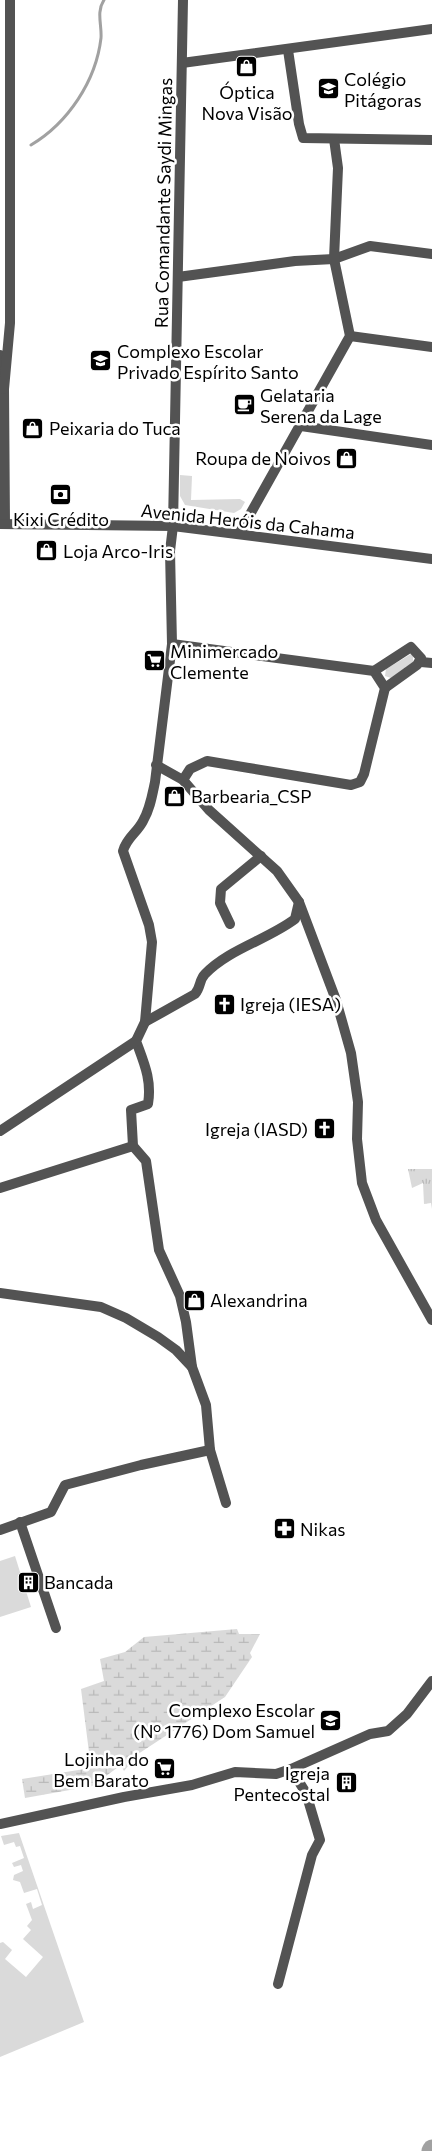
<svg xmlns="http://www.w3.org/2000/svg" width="432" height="2151" viewBox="0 0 432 2151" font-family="Commissioner,sans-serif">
<defs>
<pattern id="grass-tufts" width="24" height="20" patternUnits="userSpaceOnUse" patternTransform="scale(1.25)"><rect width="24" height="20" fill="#dadada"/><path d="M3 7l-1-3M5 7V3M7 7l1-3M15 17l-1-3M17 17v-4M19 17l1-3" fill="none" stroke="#b9b9b9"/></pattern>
<pattern id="wetland-marsh" width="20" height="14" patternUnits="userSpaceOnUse" patternTransform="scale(1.25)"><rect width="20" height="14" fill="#dadada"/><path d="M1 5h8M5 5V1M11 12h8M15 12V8" fill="none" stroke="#b9b9b9"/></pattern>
</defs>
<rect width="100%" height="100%" fill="#fff"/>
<path fill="url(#grass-tufts)" d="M408 1169H432V1209L431 1203 424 1204 423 1183 412 1188Z"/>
<path fill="url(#wetland-marsh)" d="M237 1629 239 1634H260L250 1653 252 1657 225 1697 138 1754 124 1771 121 1765 106 1776 109 1783 25 1798 22 1779 91 1768 81 1689 104 1681 100 1659 125 1652 144 1637Z"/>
<g fill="#dadada">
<path d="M180 475 192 476 191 500 240 499 245 502 241 509 234 513 185 505 180 496Z"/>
<path d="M411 654 413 656V662L391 678 385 676 386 669Z"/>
<path d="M15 1556 31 1607 0 1617V1561Z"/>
<path d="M19 1833 84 2022 0 2057V1943L3 1942 12 1950 5 1959 26 1977 43 1957 23 1939 31 1930 27 1926 32 1920 26 1904 31 1902 33 1909 42 1905 37 1889 24 1893 20 1882 13 1880 14 1875 23 1871 21 1865 14 1867 12 1863 24 1858 20 1846 16 1847 14 1842 4 1845 1 1836Z"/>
</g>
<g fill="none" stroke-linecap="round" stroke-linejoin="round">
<path stroke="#a1a1a1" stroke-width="3" d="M31 145C68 123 96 81 101 38 102 25 96 12 104 0"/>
<path stroke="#a1a1a1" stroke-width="19" d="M431 2151 432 2149"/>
<g stroke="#535353" stroke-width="10">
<path d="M288 50 299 124 303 138 432 140"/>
<path d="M182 63 432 29"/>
<path d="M178 277 295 261 334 259 370 246 432 254"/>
<path d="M350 336 432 347"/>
<path d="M301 426 432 445"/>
<path d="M173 526 170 551 172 644 155 782C152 796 150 809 143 821 137 833 127 837 123 851L149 925 152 942 145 1022 136 1041C144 1063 152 1080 148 1104L131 1110 133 1146 146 1161 159 1250 180 1296 186 1322 192 1367 206 1405 210 1450 226 1503"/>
<path d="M239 534 350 336 334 259 338 168 334 139"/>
<path d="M172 644 374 671 385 688 364 774 360 782 351 785 207 761 190 769 183 780"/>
<path d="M421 662 432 663"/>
<path d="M374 671 411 647 421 658 417 665 385 688"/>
<path d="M156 765 183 780 209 810 277 871 299 902 336 1000 351 1053 358 1102 357 1139 362 1183 376 1220 432 1320"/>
<path d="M230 924 220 903 221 889 261 856"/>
<path d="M145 1022 195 994C201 987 199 980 205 974 229 949 267 940 295 919L299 902"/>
<path d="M0 1131 136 1041"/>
<path d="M0 1188 133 1146"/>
<path d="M0 1293 101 1307 126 1318 158 1337 176 1350 192 1367"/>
<path d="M20 1522 56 1628"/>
<path d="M0 1530 51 1512 65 1485 141 1465 210 1450"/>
<path d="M0 1824 124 1797 192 1785 235 1772 276 1774 291 1769 370 1734 388 1731 407 1714 432 1681"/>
<path d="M278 1984 312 1855 320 1840 306 1793 291 1769"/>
</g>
<g stroke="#535353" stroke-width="10">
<path d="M0 355 4 389 5 524"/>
<path d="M4 389 10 323V0"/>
<path d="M0 524 173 526 432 559"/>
<path d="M173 526 183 0"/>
</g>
</g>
<defs>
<symbol id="shop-square" viewBox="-11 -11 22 22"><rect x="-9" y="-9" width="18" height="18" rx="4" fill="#000" stroke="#fff"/><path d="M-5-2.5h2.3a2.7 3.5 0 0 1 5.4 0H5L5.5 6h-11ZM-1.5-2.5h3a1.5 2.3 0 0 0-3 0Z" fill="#fff"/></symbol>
<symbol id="school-square" viewBox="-11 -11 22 22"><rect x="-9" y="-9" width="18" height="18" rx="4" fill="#000" stroke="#fff"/><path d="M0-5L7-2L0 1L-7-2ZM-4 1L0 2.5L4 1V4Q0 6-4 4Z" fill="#fff"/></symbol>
<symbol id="cafe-square" viewBox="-11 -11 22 22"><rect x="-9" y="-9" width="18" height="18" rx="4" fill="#000" stroke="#fff"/><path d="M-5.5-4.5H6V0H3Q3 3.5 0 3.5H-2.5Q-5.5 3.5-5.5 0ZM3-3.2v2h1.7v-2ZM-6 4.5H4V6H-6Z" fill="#fff"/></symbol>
<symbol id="bank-square" viewBox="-11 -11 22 22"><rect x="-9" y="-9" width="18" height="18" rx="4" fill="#000" stroke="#fff"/><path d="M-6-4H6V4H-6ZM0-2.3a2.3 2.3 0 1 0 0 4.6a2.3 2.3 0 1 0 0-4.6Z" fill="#fff"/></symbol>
<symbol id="supermarket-square" viewBox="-11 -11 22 22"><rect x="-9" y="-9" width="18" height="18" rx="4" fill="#000" stroke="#fff"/><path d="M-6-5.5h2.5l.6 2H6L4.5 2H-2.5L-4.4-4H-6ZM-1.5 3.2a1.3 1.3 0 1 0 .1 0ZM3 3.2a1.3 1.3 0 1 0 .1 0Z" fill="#fff"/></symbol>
<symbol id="church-square" viewBox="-11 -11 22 22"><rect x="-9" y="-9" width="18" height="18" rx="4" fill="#000" stroke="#fff"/><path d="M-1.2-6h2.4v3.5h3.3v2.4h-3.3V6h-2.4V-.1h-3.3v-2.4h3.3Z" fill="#fff"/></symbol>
<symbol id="pharmacy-square" viewBox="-11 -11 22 22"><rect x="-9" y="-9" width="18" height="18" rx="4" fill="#000" stroke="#fff"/><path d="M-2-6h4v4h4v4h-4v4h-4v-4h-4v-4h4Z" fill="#fff"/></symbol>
<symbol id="building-square" viewBox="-11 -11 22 22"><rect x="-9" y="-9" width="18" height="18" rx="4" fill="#000" stroke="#fff"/><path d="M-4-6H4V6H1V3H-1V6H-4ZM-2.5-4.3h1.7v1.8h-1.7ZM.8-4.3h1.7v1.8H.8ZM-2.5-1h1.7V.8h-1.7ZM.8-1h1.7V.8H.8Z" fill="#fff"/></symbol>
</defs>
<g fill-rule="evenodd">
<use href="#shop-square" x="234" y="54" width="25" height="25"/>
<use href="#school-square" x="316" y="76" width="25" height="25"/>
<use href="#school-square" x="88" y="348" width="25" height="25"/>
<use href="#cafe-square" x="232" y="392" width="25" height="25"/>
<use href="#shop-square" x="20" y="416" width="25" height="25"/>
<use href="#shop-square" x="334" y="446" width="25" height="25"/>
<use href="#bank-square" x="48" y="482" width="25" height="25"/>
<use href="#shop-square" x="34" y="538" width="25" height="25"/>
<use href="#supermarket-square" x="142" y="648" width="25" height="25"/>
<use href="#shop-square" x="162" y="784" width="25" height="25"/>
<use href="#church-square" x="212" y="992" width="25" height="25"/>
<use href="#church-square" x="312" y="1116" width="25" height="25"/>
<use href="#shop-square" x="182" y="1288" width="25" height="25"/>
<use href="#pharmacy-square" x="272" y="1516" width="25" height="25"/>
<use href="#building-square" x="16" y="1570" width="25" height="25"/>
<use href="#school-square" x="318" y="1708" width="25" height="25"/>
<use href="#supermarket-square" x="152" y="1756" width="25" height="25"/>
<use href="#building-square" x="334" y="1770" width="25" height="25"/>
</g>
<g text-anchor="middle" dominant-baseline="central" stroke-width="5" stroke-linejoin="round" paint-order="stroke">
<g font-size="18" fill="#000" stroke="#fff" text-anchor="start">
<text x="344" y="79">Colégio<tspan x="344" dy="21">Pitágoras</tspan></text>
<text x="247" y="92" text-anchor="middle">Óptica<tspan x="247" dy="21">Nova Visão</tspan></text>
<text x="117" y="351">Complexo Escolar<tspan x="117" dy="21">Privado Espírito Santo</tspan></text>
<text x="260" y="395">Gelataria<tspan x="260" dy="21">Serena da Lage</tspan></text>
<text x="49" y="428">Peixaria do Tuca</text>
<text x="331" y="458" text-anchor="end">Roupa de Noivos</text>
<text x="61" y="519" text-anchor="middle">Kixi Crédito</text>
<text x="63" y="551">Loja Arco-Iris</text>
<text x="170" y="651">Minimercado<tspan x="170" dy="21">Clemente</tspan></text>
<text x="191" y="796">Barbearia_CSP</text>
<text x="240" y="1004">Igreja (IESA)</text>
<text x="308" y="1129" text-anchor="end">Igreja (IASD)</text>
<text x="210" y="1300">Alexandrina</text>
<text x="300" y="1529">Nikas</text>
<text x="44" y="1582">Bancada</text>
<text x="315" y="1710" text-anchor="end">Complexo Escolar<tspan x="315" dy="21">(Nº 1776) Dom Samuel</tspan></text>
<text x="149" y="1759" text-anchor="end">Lojinha do<tspan x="149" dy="21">Bem Barato</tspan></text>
<text x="330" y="1773" text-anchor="end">Igreja<tspan x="330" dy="21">Pentecostal</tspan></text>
</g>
<g font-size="18" fill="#000" stroke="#fff">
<text transform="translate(163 203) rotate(-89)">Rua Comandante Saydi Mingas</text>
<text transform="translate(248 521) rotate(6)">Avenida Heróis da Cahama</text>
</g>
</g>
</svg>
